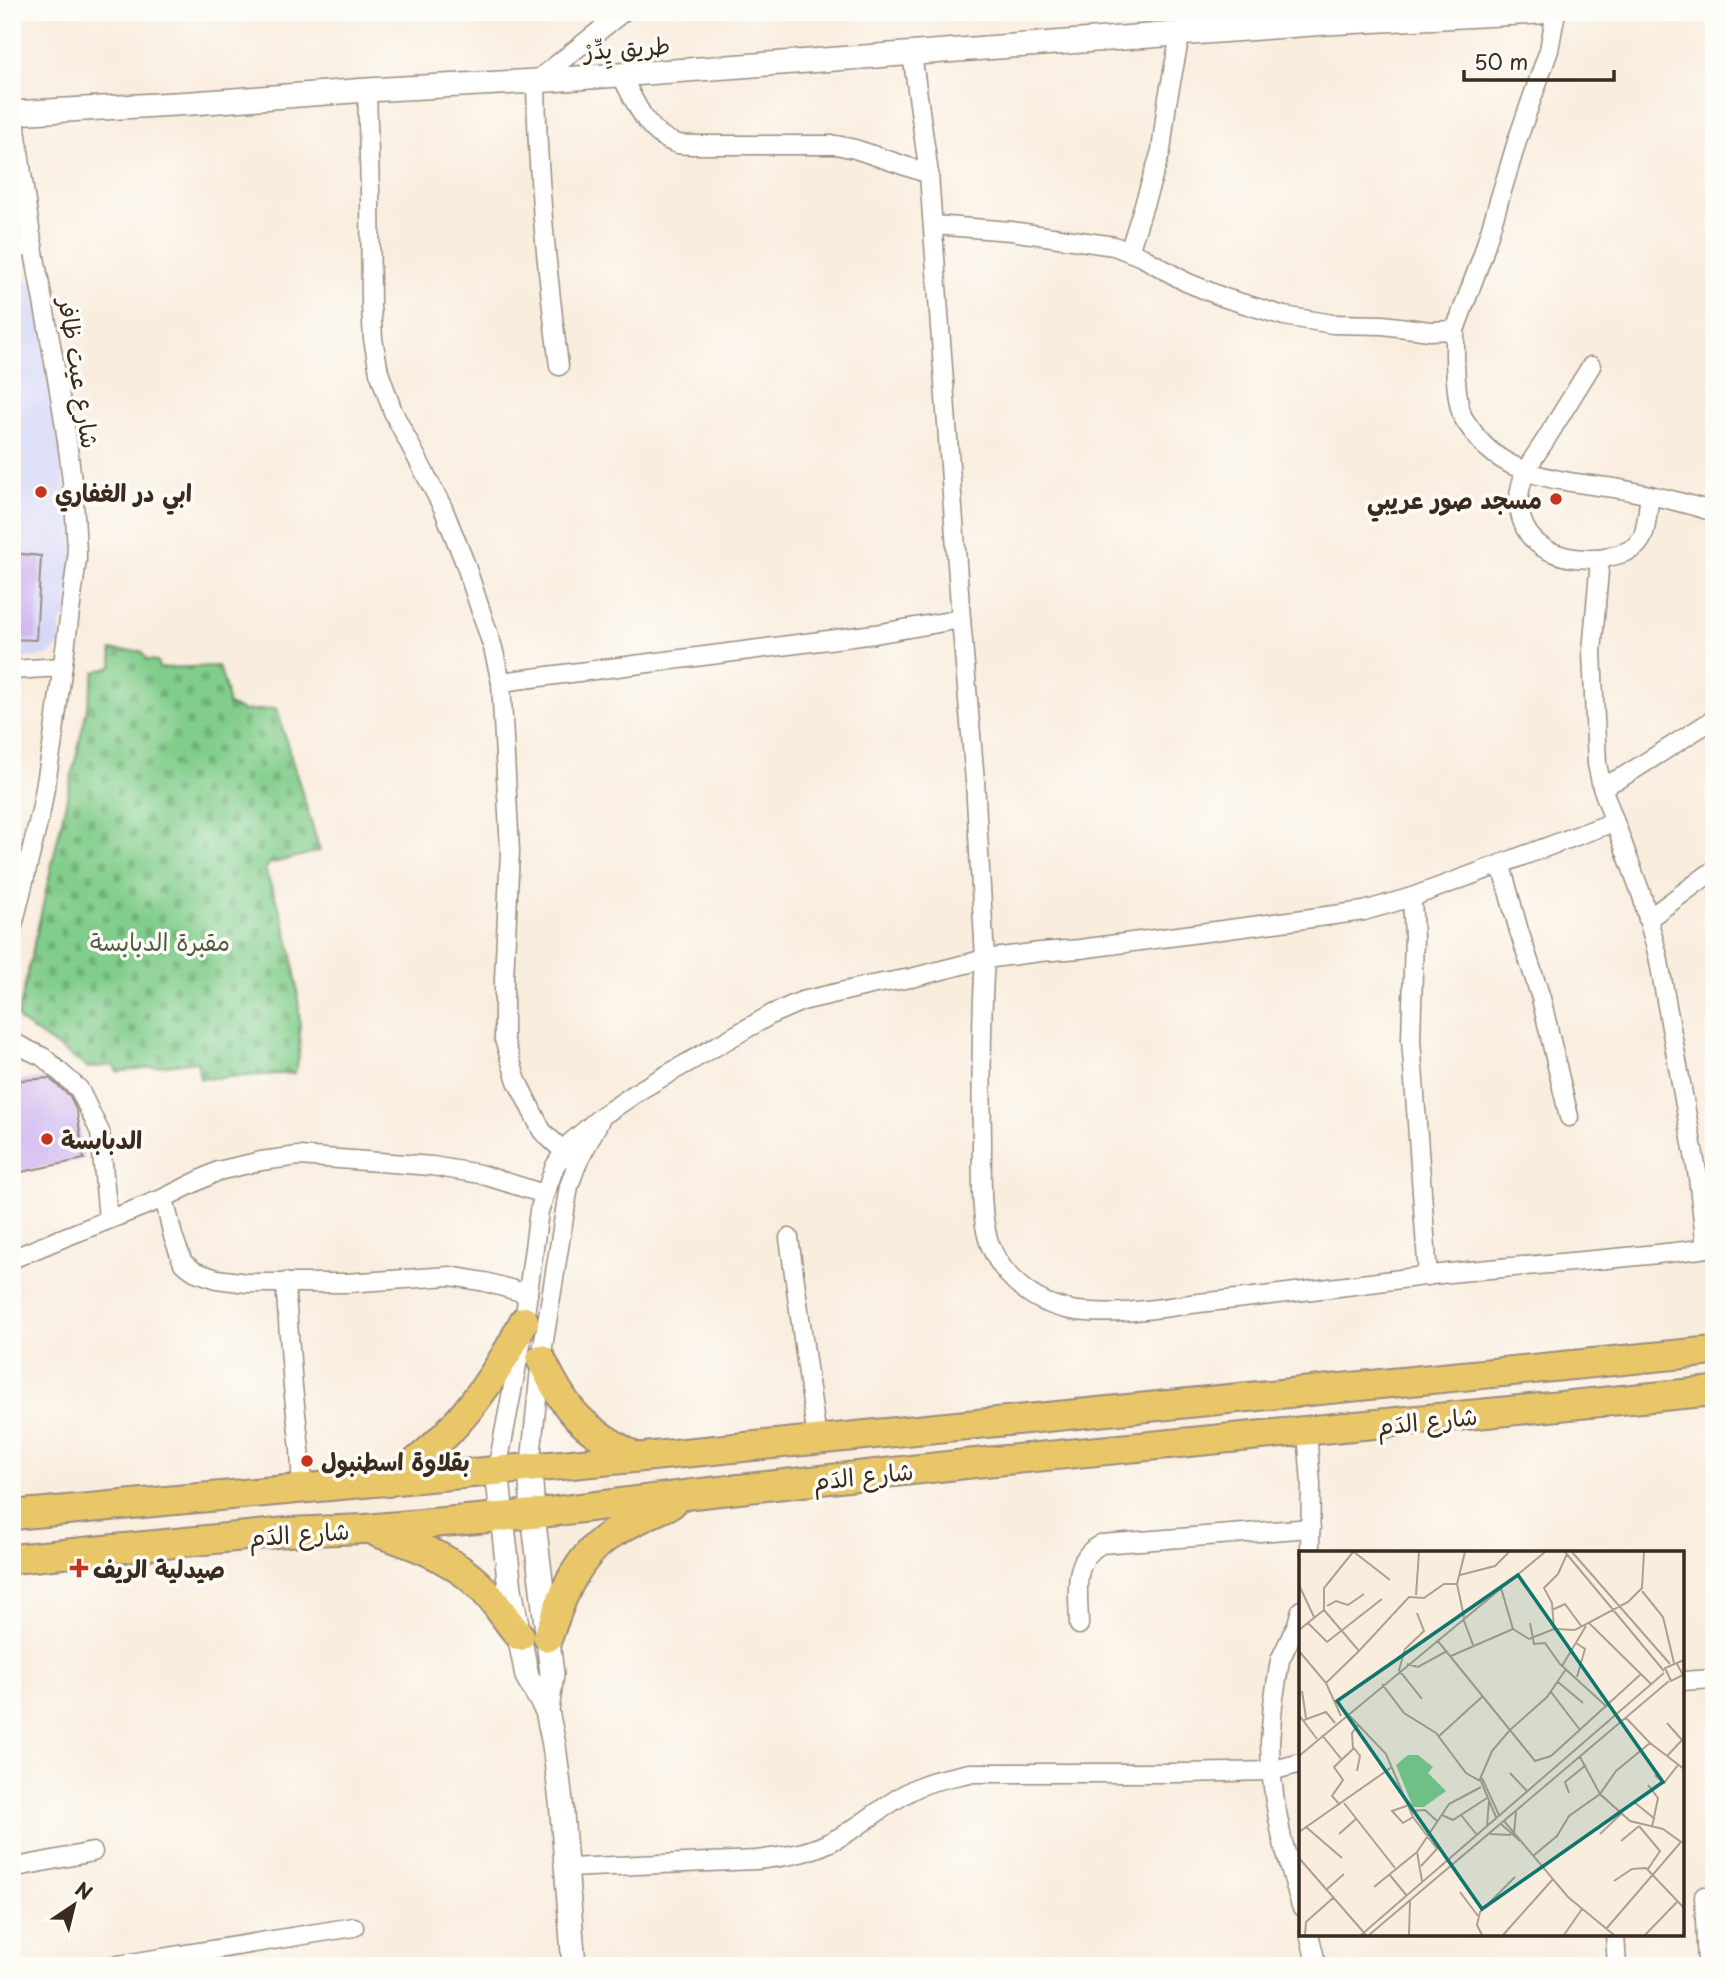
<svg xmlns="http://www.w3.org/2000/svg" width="1726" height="1978" viewBox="0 0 1726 1978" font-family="'Playpen Sans','Playpen Sans Arabic',sans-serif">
<defs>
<pattern id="cemetery-stones" width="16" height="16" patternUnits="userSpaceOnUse" patternTransform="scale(1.75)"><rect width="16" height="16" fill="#81cd8b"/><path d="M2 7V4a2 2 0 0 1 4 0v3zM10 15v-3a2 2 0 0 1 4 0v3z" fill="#70b078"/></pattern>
</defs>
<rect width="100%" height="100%" fill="#fdfcf7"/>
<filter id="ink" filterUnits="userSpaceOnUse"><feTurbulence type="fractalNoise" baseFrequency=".0143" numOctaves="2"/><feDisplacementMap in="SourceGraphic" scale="14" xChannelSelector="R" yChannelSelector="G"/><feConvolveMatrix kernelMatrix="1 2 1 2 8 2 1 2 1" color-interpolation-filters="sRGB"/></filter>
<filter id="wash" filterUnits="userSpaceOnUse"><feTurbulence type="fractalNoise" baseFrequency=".00686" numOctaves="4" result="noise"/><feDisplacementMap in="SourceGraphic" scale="28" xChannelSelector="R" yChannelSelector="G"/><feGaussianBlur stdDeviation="1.57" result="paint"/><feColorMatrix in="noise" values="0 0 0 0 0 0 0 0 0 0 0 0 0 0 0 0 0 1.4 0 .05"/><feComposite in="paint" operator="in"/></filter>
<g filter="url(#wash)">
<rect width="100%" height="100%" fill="#f9edde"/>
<path fill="#d6d8f8" d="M35 280 75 548 66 618 59 623 62 644 47 656 12 660V284Z"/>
<path fill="url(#cemetery-stones)" stroke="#5e7c54" stroke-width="2" d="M111 650 141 651 147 660 157 661 159 668 218 666C224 679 227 691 228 705L244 711 276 708 320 851 269 864 265 870C273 892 283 915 288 937 296 970 306 1042 295 1073L200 1079 197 1061 117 1072 113 1065 88 1068 20 1021 18 1016 95 672 113 666Z"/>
<g id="blocks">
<g fill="#cfb6f1">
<path d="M12 553 41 556 36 640 12 639Z"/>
<path d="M49 1078 70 1096 77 1112 84 1159 12 1174V1081Z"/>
</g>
</g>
</g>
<g filter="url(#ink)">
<use href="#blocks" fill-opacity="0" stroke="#9a8c7e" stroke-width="2"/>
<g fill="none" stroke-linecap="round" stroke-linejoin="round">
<defs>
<g id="minor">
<path d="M1196 32 1203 12"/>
<path d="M620 73C634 99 646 135 678 144 685 145 693 145 700 145H836L855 149 929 174"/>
<path d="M367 90 370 191 371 306 373 339 379 372 393 412 443 508 465 563 493 648 501 682 510 851 504 979V1039L517 1081 542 1131 577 1164"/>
<path d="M933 225 1011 231 1114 246 1142 257 1186 282 1225 298 1284 316 1333 324 1383 325 1430 331 1455 330 1482 257 1518 138 1549 50 1556 12"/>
<path d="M12 250 33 245"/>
<path d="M1129 252 1161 151 1167 103 1180 35"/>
<path d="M1455 330C1455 355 1454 391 1462 415 1464 420 1468 425 1471 429 1503 479 1566 481 1620 489 1652 495 1683 502 1714 512"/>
<path d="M559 366C547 271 537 176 536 81L623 12"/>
<path d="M1591 366C1576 390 1561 415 1546 439 1540 449 1531 460 1526 471 1511 504 1520 542 1557 554 1571 559 1586 559 1600 559L1592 652 1597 764 1602 787 1642 896 1658 956 1698 1177 1706 1248"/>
<path d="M1600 559C1649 549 1643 541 1650 495"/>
<path d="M12 670 62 667"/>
<path d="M501 682 875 634 961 619"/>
<path d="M1602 787 1624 776 1714 719"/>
<path d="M1614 822 1412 897 1364 911 1080 949 1040 952 985 959C981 1020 981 1082 982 1144 982 1172 980 1211 988 1239 991 1249 996 1258 1002 1267 1021 1292 1047 1307 1077 1311 1117 1316 1160 1308 1199 1303 1274 1295 1349 1286 1424 1276 1520 1264 1618 1261 1714 1247"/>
<path d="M1501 865 1519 931 1541 998 1569 1117"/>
<path d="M1412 897 1414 937 1411 1039 1428 1276"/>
<path d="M1648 919 1714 870"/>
<path d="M12 930 41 811 52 747 77 559C75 453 51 350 33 246 25 202 20 157 14 113"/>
<path d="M12 1042 43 1057 79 1089 100 1132 108 1219"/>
<path d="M164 1198 173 1236 183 1263 196 1272 217 1279 247 1283H346L450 1276 485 1282 528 1294"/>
<path d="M789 1238 817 1439"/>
<path d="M12 1259 60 1239 164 1198 218 1171 261 1161 299 1156 432 1166 480 1174 544 1194"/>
<path d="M285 1282 293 1387 300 1449 302 1489"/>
<path d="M1307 1432 1311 1484 1310 1553"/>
<path d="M530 1468 541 1359 569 1186 577 1164 599 1122"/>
<path d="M497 1470 521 1344 539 1211 555 1166 570 1143 602 1116 642 1089 772 1014 802 1001 871 985 911 978 985 959 975 781 961 619 929 174 912 54"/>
<path d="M1301 1610 1297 1624 1280 1660 1273 1704 1270 1742 1271 1771 1275 1802 1282 1839 1301 1906"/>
<path d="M1079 1625C1079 1594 1070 1561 1101 1544L1311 1528"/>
<path d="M1682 1681 1714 1679"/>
<path d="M12 1868 93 1852"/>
<path d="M567 1868 756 1860C782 1857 806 1854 830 1842 861 1828 886 1802 918 1787 935 1779 952 1777 970 1773H1183L1271 1771 1301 1763"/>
<path d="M1704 1896 1707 1966"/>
<path d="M1309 1934 1317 1966"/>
<path d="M1615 1934 1617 1966"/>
<path d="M112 1966 354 1927"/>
</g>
<g id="tertiary">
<path d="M12 113 193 103 367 90 536 81 1326 23 1539 12"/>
<path d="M530 1468 533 1514 552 1674 547 1711"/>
<path d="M497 1470 510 1589 527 1676 547 1711 554 1745 561 1801 574 1966"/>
</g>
<g id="primary">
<path d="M541 1359C567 1414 582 1428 635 1457"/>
<path d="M388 1482C448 1444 493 1384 524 1321"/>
<path d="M12 1515 572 1464 1714 1351"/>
<path d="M378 1533C420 1546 461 1562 490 1597 501 1610 509 1624 520 1636"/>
<path d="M12 1559 287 1532 365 1529 533 1514 693 1494 975 1463 1714 1391"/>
<path d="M548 1637C561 1598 576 1556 613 1533 630 1522 652 1513 671 1504"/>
</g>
</defs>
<use href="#minor" stroke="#9a8c7e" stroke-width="21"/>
<use href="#tertiary" stroke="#9a8c7e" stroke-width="26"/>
<use href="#primary" stroke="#9a8c7e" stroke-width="32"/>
<use href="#minor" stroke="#fff" stroke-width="18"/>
<use href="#tertiary" stroke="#fff" stroke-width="23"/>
<use href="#primary" stroke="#e9c769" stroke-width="28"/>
</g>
</g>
<g fill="#c8321e" stroke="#fdfcf7" stroke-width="2.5">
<circle cx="41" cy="492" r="7"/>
<circle cx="1556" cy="499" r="7"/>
<circle cx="47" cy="1139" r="7"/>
<circle cx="307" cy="1461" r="7"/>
<path d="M75.5 1557.5h7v7h7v7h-7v7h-7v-7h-7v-7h7z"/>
</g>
<g text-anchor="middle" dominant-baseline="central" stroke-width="7" stroke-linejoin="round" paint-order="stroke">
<g font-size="24" fill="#3b2a1e" stroke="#fdfcf7">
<text transform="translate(627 47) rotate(-4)">طريق يِدِّرْ</text>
<text transform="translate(80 373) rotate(81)">شارع عيت ظافر</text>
<text transform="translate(1427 1420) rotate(-6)">شارع الدَم</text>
<text transform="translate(863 1475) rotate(-6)">شارع الدَم</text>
<text transform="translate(299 1533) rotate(-4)">شارع الدَم</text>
</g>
<g font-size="24" font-weight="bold" fill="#3b2a1e" stroke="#fdfcf7" text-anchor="start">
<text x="55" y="492">ابي در الغفاري</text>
<text x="1542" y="499" text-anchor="end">مسجد صور عريبي</text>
<text x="61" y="1139">الدبابسة</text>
<text x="321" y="1461">بقلاوة اسطنبول</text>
<text x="93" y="1568">صيدلية الريف</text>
</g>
<g font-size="24" fill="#505b3f" stroke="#fdfcf7">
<text x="160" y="941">مقبرة الدبابسة</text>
</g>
</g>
<g transform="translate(1299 1551)">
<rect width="385" height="385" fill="#f9edde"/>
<path d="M109 204H119L134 216 129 222 147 240 125 256H114L97 214Z" fill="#81cd8b"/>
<path fill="none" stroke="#ad9f91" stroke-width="2" d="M55 1 91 29M266 1 365 120M273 1 371 113M161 24 196 15 210 1M0 34 15 66M343 40 364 66 375 112M117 44 120 1M28 55 37 50 49 54 65 43M25 59V37L54 1M253 59 266 53 283 76M118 62 125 80 106 98 100 119 123 148M165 66 158 33 166 1M164 67 174 94M9 72 28 91 83 48M231 72 235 93 246 92 261 113 308 156M290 72 353 134M214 78 230 88 255 78 276 79 329 51 343 37 345 1M255 78 253 52 245 37 259 23 268 3M0 79 25 59 60 100 110 46 125 47 145 33H158M138 89 211 179 193 200 181 228 197 266M277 92 286 98 278 126M0 100 27 132 42 165M152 105 214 78 202 37M108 113 119 116 148 100M378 113 384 124 372 130 366 117 385 109M263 115 287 75M267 118 248 146 211 179 236 210 252 205 342 123M259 131 284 152M27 132 60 100M83 133 105 162 137 182 167 222 181 230M3 140 7 167M252 141 281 179M47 161 87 203 114 266 138 298 122 315M0 164 18 188M327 167 351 192 385 218M5 169 27 161 36 172M368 172 383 189M23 184 43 209M140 185 184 145M55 197 61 205 58 220M0 205 246 1M368 205 385 187M281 206 301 243 331 270 364 278 382 291 307 378M211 222 228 240M356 224 365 232 379 214M183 227 200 264M349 234 359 247 353 276M270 242 266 231 287 214M335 251 356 268M45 252 96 317M41 254 33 245 44 229 35 216 54 198 53 182 59 174M110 254 93 260 104 272 114 266M111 260 126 259 138 270M143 264 154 269 188 247M162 264 178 284M205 270 269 346 315 384M202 273 221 290M188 275 190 250M340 275 361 300 349 318M7 276 43 307M0 281 93 216M215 282 217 261M40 283 57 268M191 283 212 284M301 283 323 262M322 290 340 275M118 301 123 330M234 305 258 285 270 265 301 243 317 220 351 192M0 307 67 384M90 323 108 345M315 330 333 318 347 317 385 357M75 336 118 301 150 253 182 236M28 338 45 323M161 341 179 365M6 384 7 371 34 347M62 384 365 122M70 384 370 130M110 384 111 350M183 384 178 374 181 361 216 326M204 384 254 328M265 384 283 358M346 384 378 351"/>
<path fill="#0f766e" fill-opacity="0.15" stroke="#0f766e" stroke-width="3.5" d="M219 24 364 231 183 358 38 150Z"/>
<rect width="385" height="385" fill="none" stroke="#3b2a1e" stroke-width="3.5"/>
</g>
<rect width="1726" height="1978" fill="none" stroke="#fdfcf7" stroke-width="42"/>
<g transform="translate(74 1905) rotate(35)" stroke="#fdfcf7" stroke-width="5" paint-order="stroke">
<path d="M0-5L12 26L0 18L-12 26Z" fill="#3b2a1e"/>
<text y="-10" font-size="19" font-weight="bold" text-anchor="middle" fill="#3b2a1e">N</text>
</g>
<path d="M1464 70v10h150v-10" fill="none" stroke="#3b2a1e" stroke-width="3.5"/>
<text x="1474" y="70" font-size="21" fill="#3b2a1e" stroke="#fdfcf7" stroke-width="5" paint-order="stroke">50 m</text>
</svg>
